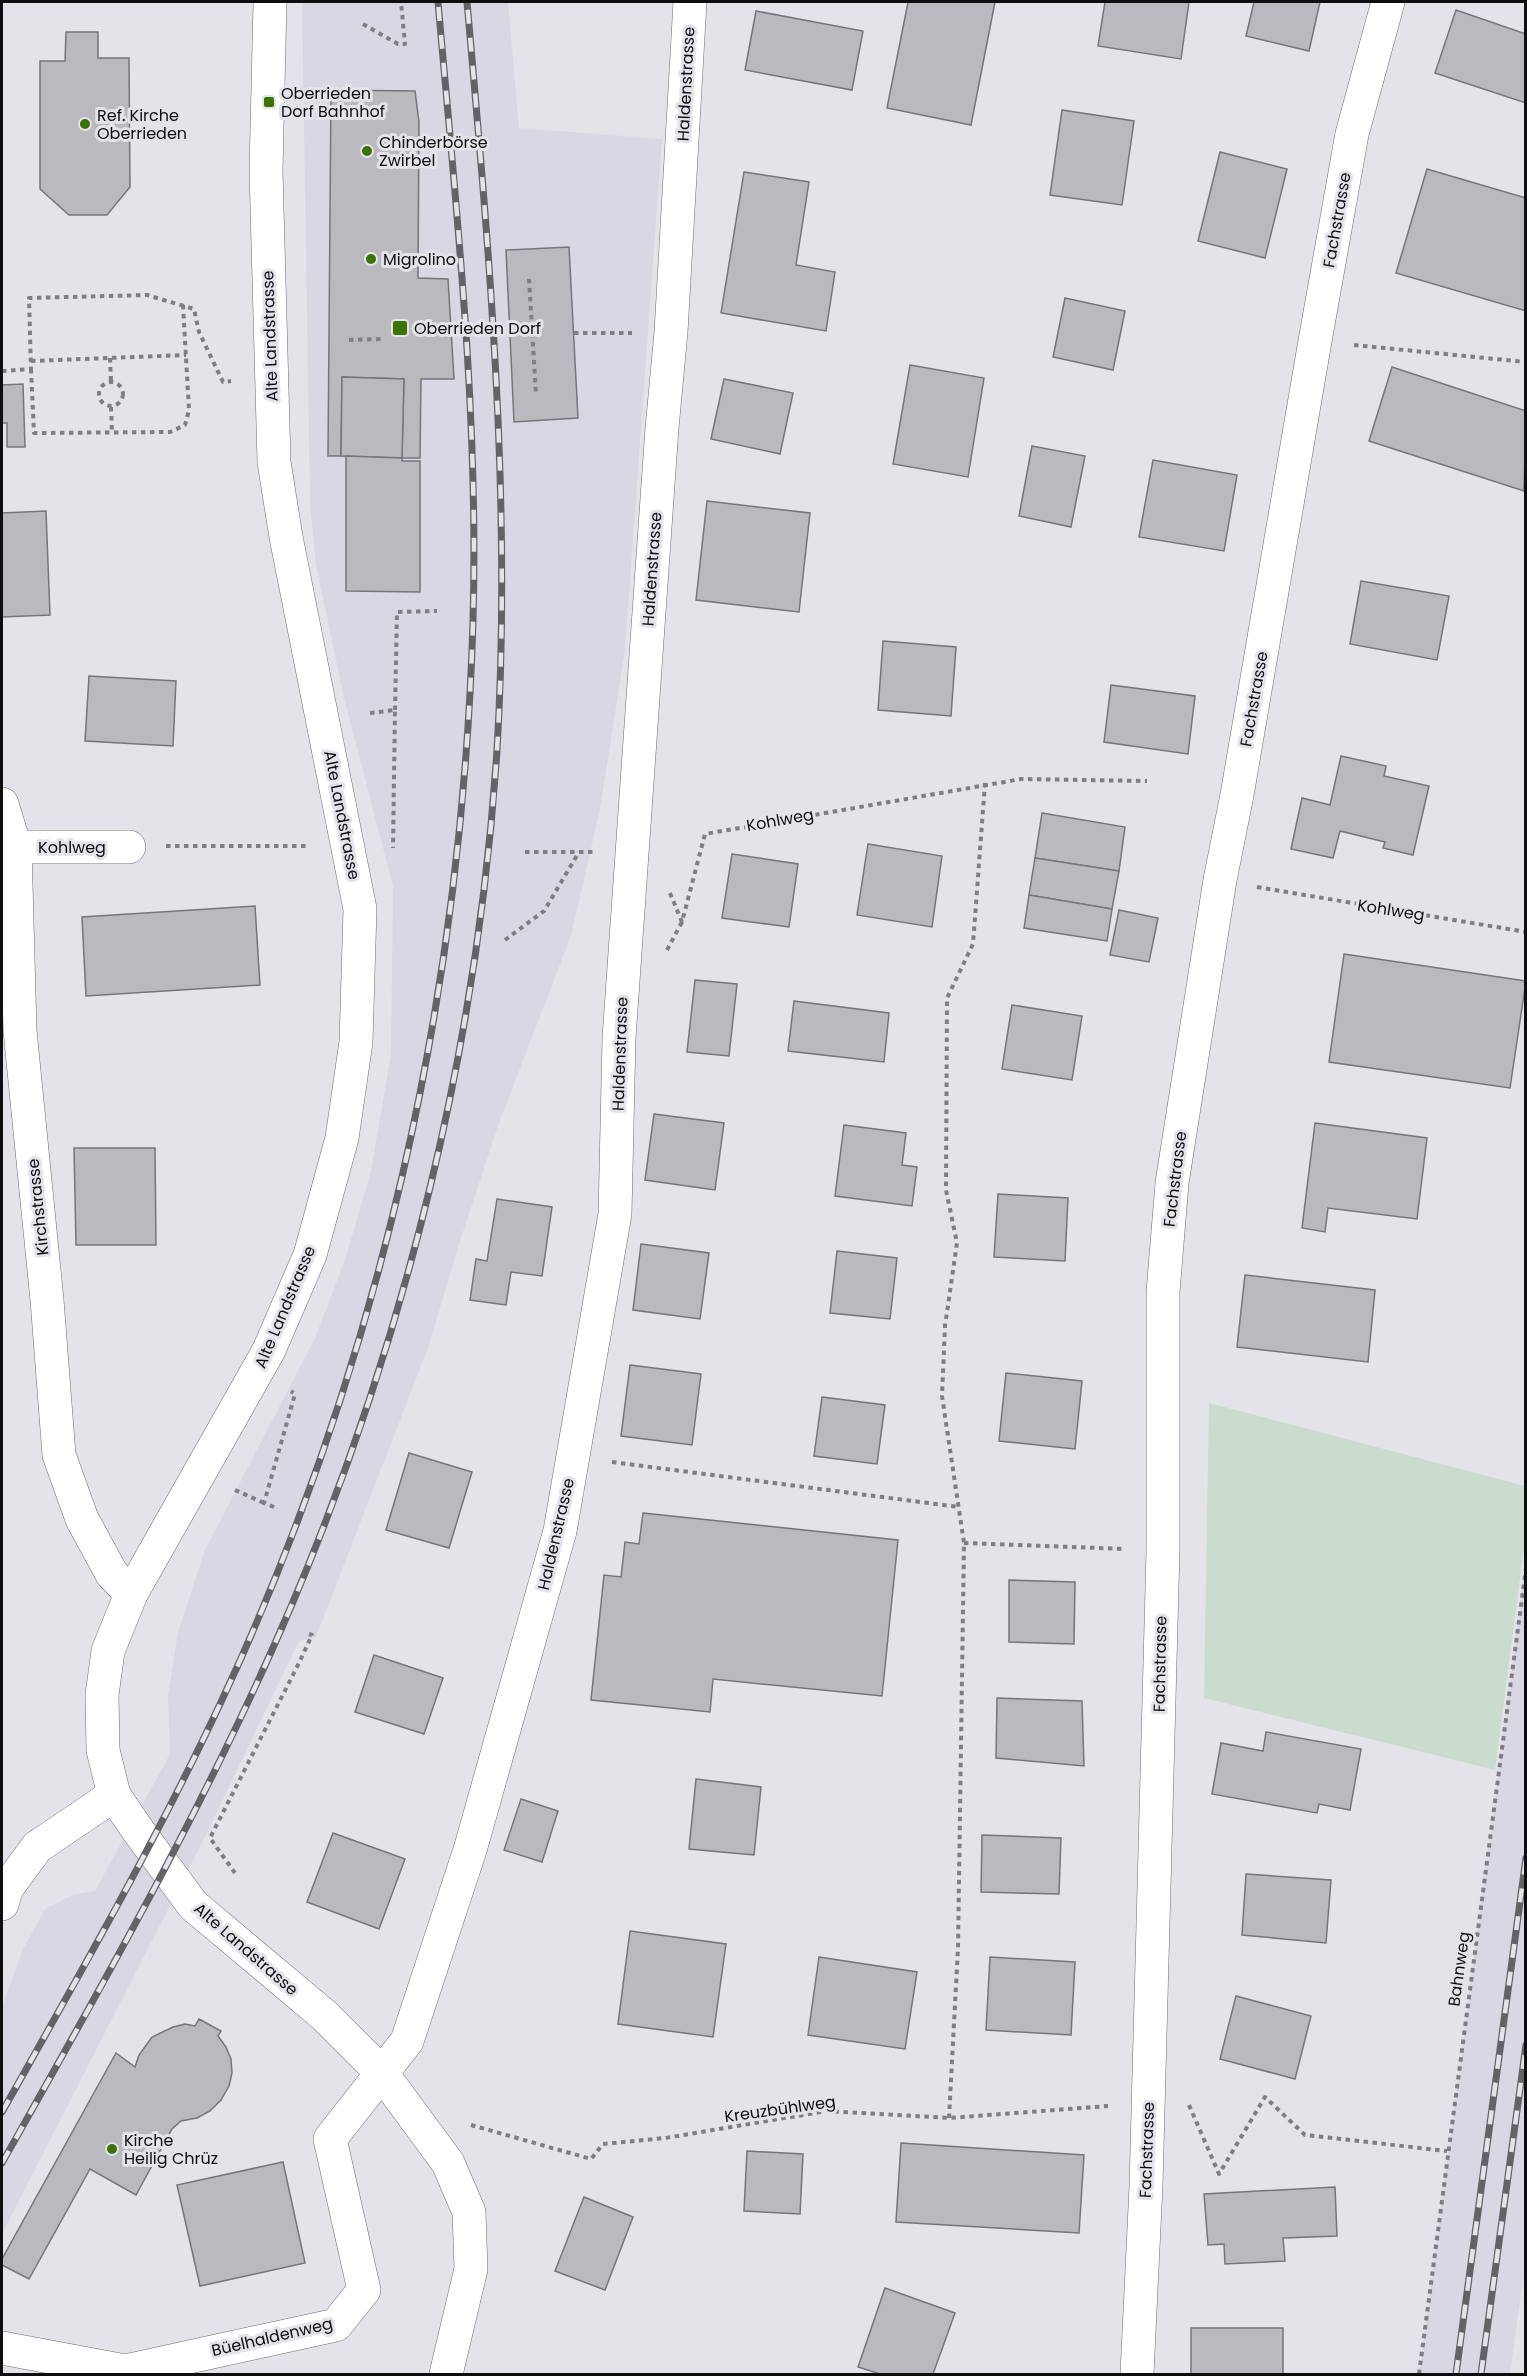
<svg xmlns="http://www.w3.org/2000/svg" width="1527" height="2376" viewBox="0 0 1527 2376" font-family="Poppins,sans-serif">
<rect width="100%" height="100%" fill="#e4e3ea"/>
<g fill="#dad7e5">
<path d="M302 2H508L519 128 662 139 625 650 600 809 571 936 499 1123 459 1244 428 1348 316 1637 299 1641 205 1837 2 2234V2007L23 1949 45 1909 75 1894 95 1891 170 1754 168 1696 178 1632 205 1550 315 1338 345 1260 371 1171 391 1053 393 886 344 698 316 565 310 504Z"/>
<path d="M1525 1568V2265L1510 2374H1419Z"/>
</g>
<path fill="#c9dccd" d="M1209 1403 1525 1486V1540L1495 1770 1204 1698Z"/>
<g fill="#bab9c0" stroke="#76757b" stroke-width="1.5">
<path d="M908 2H995L971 125 887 108Z"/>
<path d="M1105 2H1189L1181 59 1098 46Z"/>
<path d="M1254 2H1320L1309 51 1246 36Z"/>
<path d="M1456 10 1526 34V103L1435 73Z"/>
<path d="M756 11 863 31 852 90 745 70Z"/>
<path d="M66 32H98V58H129L130 187 107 215H69L40 189V61H65Z"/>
<path d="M331 90 415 91 419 122 418 278 448 279 454 379H421L420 458H402L404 379 342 377 341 456H328Z"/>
<path d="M1062 110 1134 121 1122 205 1050 195Z"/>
<path d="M1220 152 1287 169 1265 258 1198 241Z"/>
<path d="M1427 169 1526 198V311L1396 273Z"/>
<path d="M744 172 809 182 796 265 835 272 826 331 721 313Z"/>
<path d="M569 247 578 418 514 422 506 250Z"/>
<path d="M1065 298 1125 311 1113 370 1053 357Z"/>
<path d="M910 365 984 378 968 477 893 464Z"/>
<path d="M1392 367 1526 411 1524 491 1369 441Z"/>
<path d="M342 377 404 379 402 458 341 456Z"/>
<path d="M724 379 793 393 780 454 711 439Z"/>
<path d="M23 384 25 447H7V423H2V385Z"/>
<path d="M1032 446 1085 456 1071 527 1019 516Z"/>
<path d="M346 456 402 458V461H420V592L346 591Z"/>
<path d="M1153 460 1237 475 1224 551 1139 537Z"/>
<path d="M707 501 810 513 799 612 696 600Z"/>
<path d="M46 511 50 615 2 617V513Z"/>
<path d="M1361 581 1449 596 1437 660 1350 644Z"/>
<path d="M883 641 956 647 951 716 878 710Z"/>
<path d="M89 676 176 681 173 746 85 741Z"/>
<path d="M1111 685 1195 696 1188 754 1104 742Z"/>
<path d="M1341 756 1386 766 1384 776 1429 786 1413 855 1383 848 1385 842 1340 831 1333 858 1291 849 1302 798 1330 805Z"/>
<path d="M1042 813 1125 827 1119 871 1035 858Z"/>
<path d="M868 844 942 856 932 927 857 915Z"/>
<path d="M732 854 798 864 789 927 722 918Z"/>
<path d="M1035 858 1119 871 1112 909 1029 895Z"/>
<path d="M1029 895 1112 909 1107 941 1024 928Z"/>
<path d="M255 906 260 985 86 996 82 917Z"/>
<path d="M1119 910 1158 918 1149 962 1110 955Z"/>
<path d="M1344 954 1526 981 1510 1088 1329 1062Z"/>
<path d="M695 980 737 984 729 1056 687 1052Z"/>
<path d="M794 1001 889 1013 884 1062 788 1051Z"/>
<path d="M1012 1005 1082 1016 1072 1080 1002 1069Z"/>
<path d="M654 1114 724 1123 715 1190 645 1180Z"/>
<path d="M1315 1123 1427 1138 1417 1219 1328 1208 1325 1232 1302 1228Z"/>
<path d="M844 1125 906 1133 902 1165 917 1167 912 1206 835 1196Z"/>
<path d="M74 1148H155L156 1245H76Z"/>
<path d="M998 1194 1068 1198 1065 1261 994 1257Z"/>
<path d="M497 1199 552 1207 542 1276 511 1272 506 1305 470 1300 476 1259 487 1261Z"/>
<path d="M641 1244 709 1253 700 1319 633 1310Z"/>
<path d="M837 1251 897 1258 890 1319 830 1313Z"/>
<path d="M1245 1275 1375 1290 1368 1362 1237 1347Z"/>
<path d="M630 1365 701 1374 692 1445 621 1436Z"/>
<path d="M1006 1373 1082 1381 1075 1449 999 1441Z"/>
<path d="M822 1397 885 1405 877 1464 814 1456Z"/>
<path d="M409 1453 472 1472 449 1548 386 1530Z"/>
<path d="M643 1513 898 1540 882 1696 713 1679 710 1712 591 1700 604 1575 621 1577 625 1542 639 1544Z"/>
<path d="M1009 1580 1075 1582 1074 1644 1009 1642Z"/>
<path d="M374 1655 443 1678 424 1734 355 1712Z"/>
<path d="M997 1698 1082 1701 1084 1766 996 1758Z"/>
<path d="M1266 1732 1361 1749 1350 1810 1319 1804 1317 1813 1212 1794 1221 1743 1263 1751Z"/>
<path d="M696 1779 761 1787 754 1855 689 1849Z"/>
<path d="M521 1799 558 1811 542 1862 504 1850Z"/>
<path d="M333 1833 405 1859 379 1929 307 1902Z"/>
<path d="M982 1835 1061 1838 1059 1894 981 1892Z"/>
<path d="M1246 1874 1331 1880 1326 1943 1242 1935Z"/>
<path d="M630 1931 726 1944 713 2037 618 2024Z"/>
<path d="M819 1957 917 1972 905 2049 808 2035Z"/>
<path d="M990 1957 1075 1962 1071 2035 986 2030Z"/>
<path d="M1236 1996 1311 2016 1295 2079 1220 2059Z"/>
<path d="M199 2019 221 2031 218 2036 226 2047 231 2059 232 2073 229 2086 221 2100 210 2111 197 2118 181 2121 172 2129 136 2195 90 2169 29 2279 2 2265V2259L116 2053 135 2067 139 2055 152 2037 173 2027 185 2024 195 2026Z"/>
<path d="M901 2143 1084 2155 1079 2233 896 2222Z"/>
<path d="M747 2151 803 2154 800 2214 744 2211Z"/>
<path d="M283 2162 305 2263 200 2286 177 2185Z"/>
<path d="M1335 2187 1337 2236 1283 2238 1285 2261 1225 2264 1224 2244 1208 2245 1204 2194Z"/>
<path d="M584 2197 633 2217 605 2290 555 2271Z"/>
<path d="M885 2288 955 2313 933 2374H880L858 2367Z"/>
<rect x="1191" y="2328" width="92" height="46"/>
</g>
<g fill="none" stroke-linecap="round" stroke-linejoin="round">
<defs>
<g id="street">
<path d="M2 804 15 847 20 1031 47 1300 59 1455 82 1519 112 1574 131 1594"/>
<path d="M2 849 15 847H129"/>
<path d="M2 1904 7 1888 37 1847 114 1795"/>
<path d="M2 2348 125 2371 336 2325 364 2290 330 2139 407 2041 470 1850 560 1531 615 1214 619 1038 662 428 671 332 690 2"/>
<path d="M1137 2374 1146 2186 1163 1550V1292L1172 1183 1220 880 1237 795 1315 341 1352 134 1388 2"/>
</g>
<path id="secondary" d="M270 2 266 171 274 462 286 537 360 909 356 1042 342 1138 310 1255 269 1350 131 1594 108 1651 102 1695 103 1750 114 1795 139 1832 193 1905 325 2016 381 2072 448 2163 469 2212 471 2269 446 2374"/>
</defs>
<use href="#street" stroke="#6c6b71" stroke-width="34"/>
<use href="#secondary" stroke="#6c6b71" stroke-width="34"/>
<g stroke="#7f7e83" stroke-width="4" stroke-dasharray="4.5 4.5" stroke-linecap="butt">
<path d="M363 24 398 44H405L401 2"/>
<path d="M529 279 536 394"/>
<path d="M574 333H632"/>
<path d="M349 340 384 339"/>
<path d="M1354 345 1526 362"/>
<path d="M110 358 111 382"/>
<path d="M31 361 186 355"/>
<path d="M31 369 34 433 170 432 185 425 189 410 183 305"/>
<path d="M2 371 31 369 29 298 147 295 194 309 199 332 223 382 231 381"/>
<circle cx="111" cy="394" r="12"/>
<path d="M111 407 112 432"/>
<path d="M395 710 397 612 437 611"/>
<path d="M370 713 395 710 393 848"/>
<path d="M166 846H308"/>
<path d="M525 852H593"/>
<path d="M1257 887 1526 932"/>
<path d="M670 893 682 922 705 834 1021 779 1147 781"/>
<path d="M505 940 544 911 579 852"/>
<path d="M667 950 682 922"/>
<path d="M612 1462 959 1507"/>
<path d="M235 1490 264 1503"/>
<path d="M274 1507 264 1503 295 1394 291 1391"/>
<path d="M964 1543 1125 1549"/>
<path d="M235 1873 210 1838 299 1663 312 1635 309 1634"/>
<path d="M1189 2105 1219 2174 1265 2097 1305 2135 1447 2151"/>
<path d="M949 2118 958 1948 964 1543 942 1396 945 1326 957 1243 946 1190 947 998 973 944 985 783"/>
<path d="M471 2125 591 2159 603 2144 665 2138 827 2111 949 2118 1108 2106"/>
<path d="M1419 2374 1526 1568"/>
</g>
<use href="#street" stroke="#fff" stroke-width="33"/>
<use href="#secondary" stroke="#fff" stroke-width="33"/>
<defs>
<g id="rail">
<path d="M2 2112C78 1977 155 1843 221 1702 380 1363 462 995 473 621 479 414 456 207 438 2"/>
<path d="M2 2163C104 1982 208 1800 290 1609 406 1338 478 1044 497 750 512 500 489 251 467 2"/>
<path d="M1456 2374 1526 1858"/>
<path d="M1481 2374 1526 2045"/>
</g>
</defs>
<use href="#rail" stroke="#636367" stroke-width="7"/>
<use href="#rail" stroke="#e4e3ea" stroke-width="4.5" stroke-dasharray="14" stroke-linecap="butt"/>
</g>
<g fill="#3a7302" stroke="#e4e3ea" stroke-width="2">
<rect x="263" y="96" width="12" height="12" rx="3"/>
<circle cx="85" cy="124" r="6"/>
<circle cx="367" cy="151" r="6"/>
<circle cx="371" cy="259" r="6"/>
<rect x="392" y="320" width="16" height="16" rx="3"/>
<circle cx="112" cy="2149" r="6"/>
</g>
<g text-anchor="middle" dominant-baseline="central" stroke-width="6" stroke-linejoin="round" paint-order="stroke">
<g font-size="16" fill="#0e0e10" stroke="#e4e3ea">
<text transform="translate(686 84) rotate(-87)">Haldenstrasse</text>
<text transform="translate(1337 220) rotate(-80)">Fachstrasse</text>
<text transform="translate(270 336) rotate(-92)">Alte Landstrasse</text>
<text transform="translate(652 569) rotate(-86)">Haldenstrasse</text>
<text transform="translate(1254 699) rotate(-80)">Fachstrasse</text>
<text transform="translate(342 815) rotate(79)">Alte Landstrasse</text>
<text transform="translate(780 820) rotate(-10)">Kohlweg</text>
<text x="72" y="847">Kohlweg</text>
<text transform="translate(1391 910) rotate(9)">Kohlweg</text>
<text transform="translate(620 1054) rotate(-88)">Haldenstrasse</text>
<text transform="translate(1175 1179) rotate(-83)">Fachstrasse</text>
<text transform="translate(38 1207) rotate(-96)">Kirchstrasse</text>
<text transform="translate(285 1307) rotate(-67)">Alte Landstrasse</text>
<text transform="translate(556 1534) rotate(-77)">Haldenstrasse</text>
<text transform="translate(1160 1664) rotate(-89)">Fachstrasse</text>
<text transform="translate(246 1949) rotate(41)">Alte Landstrasse</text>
<text transform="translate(1459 1969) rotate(-82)">Bahnweg</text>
<text transform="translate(780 2109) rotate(-8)">Kreuzbühlweg</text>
<text transform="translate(1147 2150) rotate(-88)">Fachstrasse</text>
<text transform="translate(272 2337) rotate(-13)">Büelhaldenweg</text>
</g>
<g font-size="16" fill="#0e0e10" stroke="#e4e3ea" text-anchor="start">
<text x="281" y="93">Oberrieden<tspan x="281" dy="18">Dorf Bahnhof</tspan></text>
<text x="97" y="115">Ref. Kirche<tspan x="97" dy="18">Oberrieden</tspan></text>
<text x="379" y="142">Chinderbörse<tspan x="379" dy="18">Zwirbel</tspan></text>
<text x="383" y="259">Migrolino</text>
<text x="414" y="328">Oberrieden Dorf</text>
<text x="124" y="2140">Kirche<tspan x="124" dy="18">Heilig Chrüz</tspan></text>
</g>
</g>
<rect width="1527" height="2376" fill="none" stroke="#0e0e10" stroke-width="6"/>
</svg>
